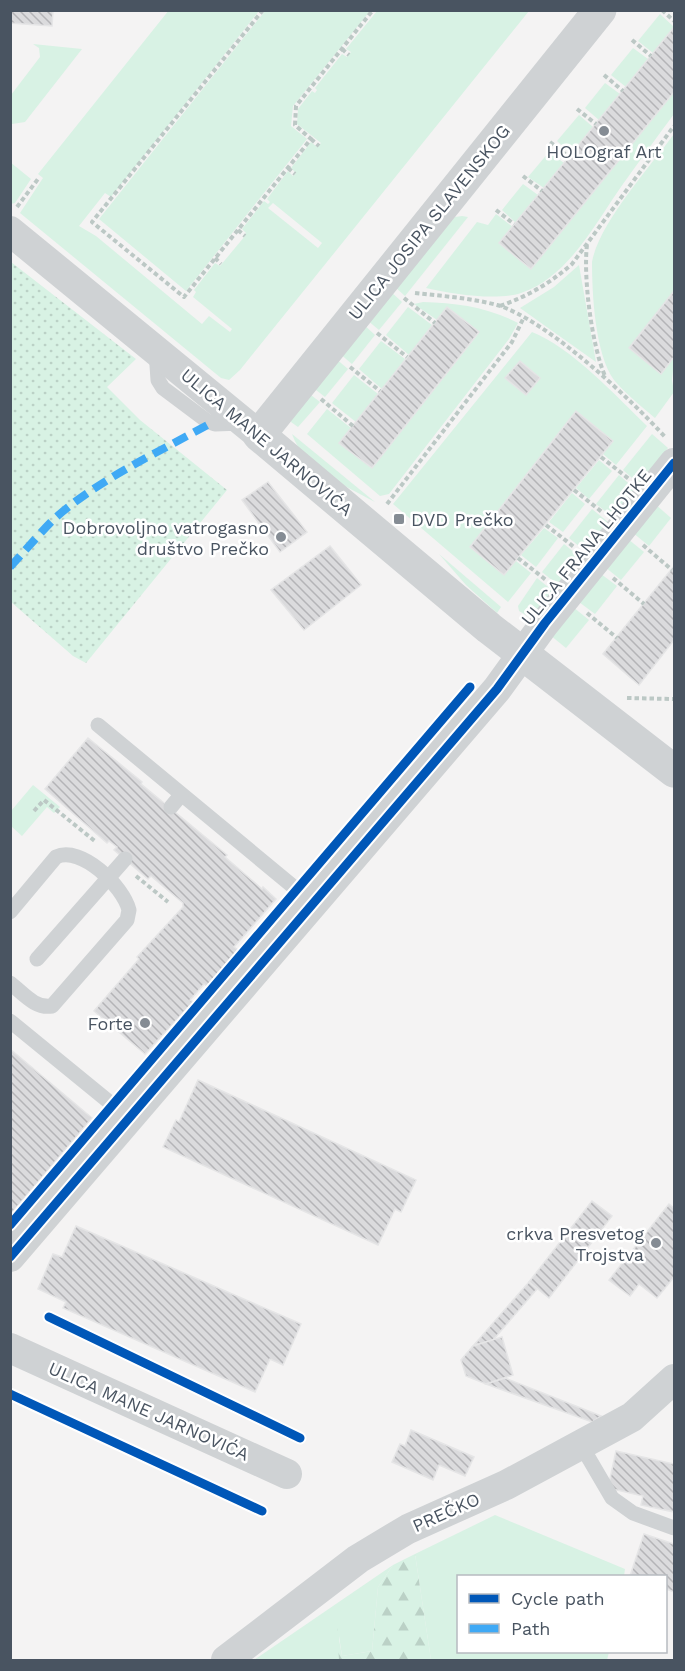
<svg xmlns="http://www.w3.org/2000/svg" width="685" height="1671" viewBox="0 0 685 1671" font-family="'Work Sans',sans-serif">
<defs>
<pattern id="forest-firs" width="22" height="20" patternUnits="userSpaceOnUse" patternTransform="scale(1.5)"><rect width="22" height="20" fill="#d8f2e4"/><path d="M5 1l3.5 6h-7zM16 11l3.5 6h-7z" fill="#bbd1c6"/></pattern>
<pattern id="garden-dots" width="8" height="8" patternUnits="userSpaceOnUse" patternTransform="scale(1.5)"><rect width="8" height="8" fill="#d8f2e4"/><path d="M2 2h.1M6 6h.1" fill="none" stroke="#bbd1c6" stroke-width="1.8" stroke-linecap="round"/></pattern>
<pattern id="building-back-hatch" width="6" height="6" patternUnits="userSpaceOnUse" patternTransform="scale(1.5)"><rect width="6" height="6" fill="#dbdbdd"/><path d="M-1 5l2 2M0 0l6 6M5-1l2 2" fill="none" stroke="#b4b4b7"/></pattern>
</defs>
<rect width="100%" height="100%" fill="#f4f3f3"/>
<g fill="#d8f2e4" fill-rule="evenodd">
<path d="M169 10 259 11 111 197 105 193 79 226 96 236 202 324 209 316 230 332 232 329 193 297 196 292 194 290 215 263 220 266 245 236 246 233 242 229 264 201 268 204 270 202 267 199 288 171 293 176 296 173 291 168 311 142 317 147 321 143 297 124 298 109 312 91 315 93 317 90 315 88 342 54 347 57 351 52 346 49 377 11H529L240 370 229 380 221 378 20 213 43 178 38 174ZM273 203 322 243 318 248 268 208Z"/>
<path d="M265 11H370L293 106 291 126 307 139 186 291 99 219Z"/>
<path d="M660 14 674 27 653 53 638 41Z"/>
<path d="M33 44 82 49 25 122 12 124 11 95 40 57 39 48Z"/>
<path d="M633 48 648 59 626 87 611 75Z"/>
<path d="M605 83 620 94 599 120 585 108Z"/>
<path d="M674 92V114C657 137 640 160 623 184 596 222 569 277 521 293 497 301 451 294 426 288L477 222 488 225 496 214 513 227 531 268Z"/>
<path d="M579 115 593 127 572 154 557 141Z"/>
<path d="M674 134V291L629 348 661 373 673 359 674 361 672 380 674 392 655 418C641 406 626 394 614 380 595 354 592 294 592 262 599 223 650 167 674 134Z"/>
<path d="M549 152 564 163 544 188 528 177Z"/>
<path d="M10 162 31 179 15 203 11 204Z"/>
<path d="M523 184 538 195 516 223 502 210Z"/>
<path d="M462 216 468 217 405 296 394 286 455 217Z"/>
<path d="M579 265 596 362 520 308 554 287Z"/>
<path d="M390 291 402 302 379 330 367 320Z"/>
<path d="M423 302C457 303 487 307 518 323L509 339 389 494 380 496 307 434 327 409 351 428 340 443 372 468 479 333 447 307 437 320 414 304Z"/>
<path d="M408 307 432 325 409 355 386 335Z"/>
<path d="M363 324 375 335 352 364 339 353Z"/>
<path d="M532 332C571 347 617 397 647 426L616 465 603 454 612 441 576 412 470 547 504 575 516 561 531 573 508 602 393 504Z"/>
<path d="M381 341 405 359 382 389 359 369Z"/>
<path d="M335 358 348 369 325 397 311 386Z"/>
<path d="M354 375 378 394 356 422 332 403Z"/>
<path d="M307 392 320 402 298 427 291 422 292 415Z"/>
<path d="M292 434 375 502C345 486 303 467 292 434Z"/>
<path d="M652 434 668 448 639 484 623 470Z"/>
<path d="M599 460 612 471 589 499 576 488Z"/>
<path d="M619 475 635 489 613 517 596 504Z"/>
<path d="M572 493 585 504 563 532 549 522Z"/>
<path d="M655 504 671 518 649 546 632 532Z"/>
<path d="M592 509 608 522 585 551 569 538Z"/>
<path d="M544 528 558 538 536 567 521 555Z"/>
<path d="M628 539 644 552 621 580 605 567Z"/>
<path d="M564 544 580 557 558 585 542 572Z"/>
<path d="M439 554 501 607 497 613 466 585Z"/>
<path d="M601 574 617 586 595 614 579 602Z"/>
<path d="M537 578 553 591 531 618 519 611 518 606Z"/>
<path d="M573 607 589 620 566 648 550 635Z"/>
<path d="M33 785 60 807 54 813 47 807 22 836 11 826V811Z"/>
<path d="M495 1515 625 1569 624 1576H458V1652H609L607 1660H431L415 1554Z"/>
<path d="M393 1565 378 1587 372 1651 342 1656 339 1636V1660H254Z"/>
</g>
<path fill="url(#forest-firs)" d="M415 1554 431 1660H339L337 1628 342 1656 372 1651 378 1587 393 1565Z"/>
<path fill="url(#garden-dots)" d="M11 262 136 359 107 387 140 420 227 490 86 663 73 656 11 602Z"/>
<g fill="url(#building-back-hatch)" stroke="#e5e5e6" stroke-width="1.5">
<path d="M10 10H53L52 26 10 23Z"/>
<path d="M674 27V92L531 269 499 243Z"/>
<path d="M674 291V357L661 374 629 348Z"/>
<path d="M447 307 479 332 372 468 339 443Z"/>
<path d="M520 361 540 378 526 395 505 378Z"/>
<path d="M576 411 613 441 504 575 470 547Z"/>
<path d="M268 482 307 532 280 552 242 500Z"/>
<path d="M330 546 361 585 304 630 271 590Z"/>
<path d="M674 566V640L639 685 603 654Z"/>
<path d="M88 738 142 782 141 784 227 855 225 857 262 889 263 887 276 899 234 947 238 950 207 986 204 984 190 1000 193 1002 145 1054 94 1011 139 959 137 957 183 907V903L151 876 148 879 114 850 117 847 109 841 107 843 45 789Z"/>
<path d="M10 1049 92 1118 10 1215Z"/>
<path d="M198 1080 416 1180 401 1212 395 1209 378 1245 163 1147 176 1120 179 1122Z"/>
<path d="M592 1201 612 1216 549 1298 529 1282Z"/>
<path d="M669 1204 674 1208V1277L657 1298 639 1284 630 1296 609 1280Z"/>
<path d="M76 1226 301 1324 283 1365 270 1359 255 1392 63 1308 66 1302 38 1289 53 1254 62 1257Z"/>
<path d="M529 1282 537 1289 493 1340 473 1346Z"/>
<path d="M502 1337 513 1375 486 1384 466 1376 461 1360 473 1346Z"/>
<path d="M505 1378 601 1416 592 1422 486 1384Z"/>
<path d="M411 1430 474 1457 465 1476 439 1465 433 1480 392 1462 400 1444 405 1446Z"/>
<path d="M616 1451 674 1464V1512L641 1505 643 1496 608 1488Z"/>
<path d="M644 1534 674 1544V1592L666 1589V1576H630Z"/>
</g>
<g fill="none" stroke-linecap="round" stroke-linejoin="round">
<g stroke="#bcc8c5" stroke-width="4" stroke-dasharray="4.5 3" stroke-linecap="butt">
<path d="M263 10 92 222 184 297 311 139 295 125 296 106 373 10"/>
<path d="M662 10 674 21"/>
<path d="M632 40 651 56"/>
<path d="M342 49 349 55"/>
<path d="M604 75 623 91"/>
<path d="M577 109 596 124"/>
<path d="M311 139 319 146"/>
<path d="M550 142 569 157"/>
<path d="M288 168 295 174"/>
<path d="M523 176 542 191"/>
<path d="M17 207 38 179"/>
<path d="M496 210 514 224"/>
<path d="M238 230 245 236"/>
<path d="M587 245C583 278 592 346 605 376"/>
<path d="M215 258 221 264"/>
<path d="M415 293C442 296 471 298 497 305 547 320 631 399 666 438"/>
<path d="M404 298 435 323"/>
<path d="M500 306C528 296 549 284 572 264L674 126"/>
<path d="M377 333 407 357"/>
<path d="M350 367 380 391"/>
<path d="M321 399 353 426"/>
<path d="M601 457 629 479"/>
<path d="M574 490 602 512"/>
<path d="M387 504 512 342 523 319"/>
<path d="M546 525 574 547"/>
<path d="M643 545 672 570"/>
<path d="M518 558 546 580"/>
<path d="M613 578 644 604"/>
<path d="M587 613 617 638"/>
<path d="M627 698 674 699"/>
<path d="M34 811 44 800 96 842"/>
<path d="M136 876 168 902"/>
</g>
<g stroke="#cfd2d4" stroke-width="15">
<path d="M156 351 158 380 163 388 207 421 215 424 242 423"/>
<path d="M98 725 313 903"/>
<path d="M171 807 181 795"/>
<path d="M10 912 56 857C81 845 123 886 129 910L127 920 52 1006C35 1009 23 993 10 983"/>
<path d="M37 959 125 859"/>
<path d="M10 1021 130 1119"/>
<path d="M581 1445 612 1498 633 1513 674 1528"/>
</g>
<g stroke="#cfd2d4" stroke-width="30">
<path d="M10 231 259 435"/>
<path d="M10 1257 497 689 545 623 674 463"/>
<path d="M10 1348 287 1474"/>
<path d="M226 1660 358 1559 408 1529 506 1485 632 1417 674 1379"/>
</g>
<path stroke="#cfd2d4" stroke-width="33" d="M600 10 259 435 489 628 674 771"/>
<path stroke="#3fa9f5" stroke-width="8" stroke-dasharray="15 8" stroke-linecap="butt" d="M10 567C25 551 39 534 54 519 99 479 159 452 211 423"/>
<defs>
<g id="cycleway">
<path d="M10 1225 470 687"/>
<path d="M10 1257 497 689 545 623 674 463"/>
<path d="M49 1317 300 1438"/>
<path d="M10 1394 262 1511"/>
</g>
</defs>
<use href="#cycleway" stroke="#fff" stroke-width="13"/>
<use href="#cycleway" stroke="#0057b8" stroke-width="9"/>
</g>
<g fill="#858c94" stroke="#fff" stroke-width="2">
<circle cx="604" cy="131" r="6"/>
<rect x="393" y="513" width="12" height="12" rx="3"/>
<circle cx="281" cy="537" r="6"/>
<circle cx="145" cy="1023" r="6"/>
<circle cx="656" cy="1243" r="6"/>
</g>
<g text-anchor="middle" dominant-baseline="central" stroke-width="5" stroke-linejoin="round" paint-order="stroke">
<g font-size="18" fill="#495461" stroke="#fff" text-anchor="end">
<text x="604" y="151" text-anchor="middle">HOLOgraf Art</text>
<text x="411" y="519" text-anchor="start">DVD Prečko</text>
<text x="269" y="527">Dobrovoljno vatrogasno<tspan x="269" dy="21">društvo Prečko</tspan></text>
<text x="133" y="1023">Forte</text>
<text x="644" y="1233">crkva Presvetog<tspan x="644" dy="21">Trojstva</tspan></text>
</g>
<g font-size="18" fill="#495461" stroke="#fff">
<text transform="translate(429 222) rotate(-51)">ULICA JOSIPA SLAVENSKOG</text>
<text transform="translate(267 442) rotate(40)">ULICA MANE JARNOVIĆA</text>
<text transform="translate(586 547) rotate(-51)">ULICA FRANA LHOTKE</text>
<text transform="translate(149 1411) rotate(24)">ULICA MANE JARNOVIĆA</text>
<text transform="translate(446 1512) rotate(-24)">PREČKO</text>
</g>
</g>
<rect width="685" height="1671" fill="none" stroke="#495461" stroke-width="24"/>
<rect x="457" y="1575" width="210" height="78" fill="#ffffff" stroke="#b6bbc0" stroke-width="1.5"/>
<rect x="469" y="1594" width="30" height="9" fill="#0057b8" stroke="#b6bbc0" stroke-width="1.5"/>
<text x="511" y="1605" font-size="18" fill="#495461">Cycle path</text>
<rect x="469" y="1624" width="30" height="9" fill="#3fa9f5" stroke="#b6bbc0" stroke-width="1.5"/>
<text x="511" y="1635" font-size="18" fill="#495461">Path</text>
</svg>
